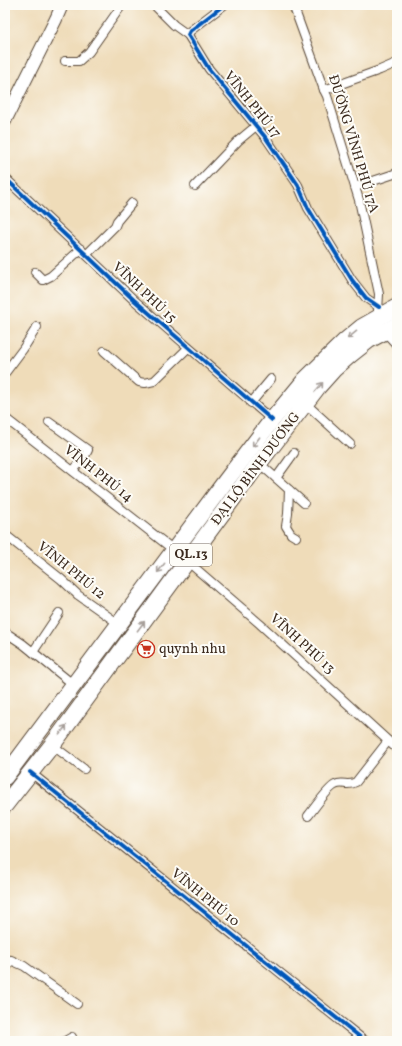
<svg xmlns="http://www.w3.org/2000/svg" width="402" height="1046" viewBox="0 0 402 1046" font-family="Vollkorn,serif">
<rect width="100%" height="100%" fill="#fdfcf7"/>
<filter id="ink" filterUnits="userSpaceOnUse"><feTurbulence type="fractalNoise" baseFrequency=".025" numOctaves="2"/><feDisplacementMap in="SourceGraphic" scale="8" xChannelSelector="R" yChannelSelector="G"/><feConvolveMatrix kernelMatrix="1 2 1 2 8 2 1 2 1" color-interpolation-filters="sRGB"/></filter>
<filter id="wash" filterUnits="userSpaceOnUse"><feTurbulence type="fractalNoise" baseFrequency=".012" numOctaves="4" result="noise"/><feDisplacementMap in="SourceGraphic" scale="16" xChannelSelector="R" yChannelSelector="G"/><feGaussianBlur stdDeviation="0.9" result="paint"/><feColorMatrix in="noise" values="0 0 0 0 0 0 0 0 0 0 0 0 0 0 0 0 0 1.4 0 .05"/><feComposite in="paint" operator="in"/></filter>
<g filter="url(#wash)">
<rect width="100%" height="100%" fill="#efdcb9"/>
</g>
<g filter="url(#ink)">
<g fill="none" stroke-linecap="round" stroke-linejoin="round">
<defs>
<g id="street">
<path d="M154 5 174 25 188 35"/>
<path d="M224 5 190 31 188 35 209 69 266 138 298 185 308 208 352 280 366 298 379 307"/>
<path d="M293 5 324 90 327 96 359 200 379 294 378 311"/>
<path d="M65 61H79L89 52 122 5"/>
<path d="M324 90 380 70 394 64"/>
<path d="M5 178 134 300 272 420"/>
<path d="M195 186 238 141 256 126"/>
<path d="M355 187 397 173"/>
<path d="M87 254 115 226 117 221 132 203"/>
<path d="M35 272 43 280 51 276 81 249"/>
<path d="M385 332 397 345"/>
<path d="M104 351 139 382 145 383 154 381 188 348"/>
<path d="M5 373 23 349 37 327"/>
<path d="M251 403 271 379"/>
<path d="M305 403 350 444"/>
<path d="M5 418 175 551"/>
<path d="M49 422 88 450 85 456 73 471"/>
<path d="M259 463 304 503"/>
<path d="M276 478 294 453"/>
<path d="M289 490 288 514 286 526 291 534 296 537"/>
<path d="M8 537 61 579 78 595 119 624"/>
<path d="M187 561 260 624 397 749"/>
<path d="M5 632 23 644 74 685"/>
<path d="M33 652 59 613"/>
<path d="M52 745 84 769"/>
<path d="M30 772 365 1041"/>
<path d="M308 816C313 810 328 788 335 785 343 781 347 787 356 782L388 741"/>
<path d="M5 970 11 960 24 966 77 1004"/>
<path d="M65 1041 72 1037"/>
</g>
<path id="secondary" d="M5 121 56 19 62 5"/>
<g id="highway">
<path d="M5 777 222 486 272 420 305 380 345 341 362 327 397 307"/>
<path d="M5 805 56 740 259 463 317 388 334 369 350 355 369 340 397 325"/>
</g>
</defs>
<use href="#street" stroke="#564535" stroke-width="10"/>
<use href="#secondary" stroke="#564535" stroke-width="14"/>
<use href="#highway" stroke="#564535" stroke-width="18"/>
<use href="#street" stroke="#fff" stroke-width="8"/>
<use href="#secondary" stroke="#fff" stroke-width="12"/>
<use href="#highway" stroke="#fff" stroke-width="16"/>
<defs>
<g id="cycleway">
<path d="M224 5 190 31 188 35 209 69 266 138 298 185 308 208 352 280 366 298 379 307"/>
<path d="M5 178 134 300 272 420"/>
<path d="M30 772 365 1041"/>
</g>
</defs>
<use href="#cycleway" stroke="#fdfcf7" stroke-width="6"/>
<use href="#cycleway" stroke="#0057b8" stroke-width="4"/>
</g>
<defs><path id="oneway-shaft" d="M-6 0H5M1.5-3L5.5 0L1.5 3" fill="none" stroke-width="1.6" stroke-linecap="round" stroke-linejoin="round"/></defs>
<g stroke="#a79f9a">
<use href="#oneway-shaft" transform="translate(352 335) rotate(141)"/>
<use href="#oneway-shaft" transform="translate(319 387) rotate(-50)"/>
<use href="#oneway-shaft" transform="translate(256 442) rotate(127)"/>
<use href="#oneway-shaft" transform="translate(161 568) rotate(128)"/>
<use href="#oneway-shaft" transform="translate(141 626) rotate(-53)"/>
<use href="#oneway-shaft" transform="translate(63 730) rotate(-53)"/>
</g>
</g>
<defs>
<symbol id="supermarket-ring" viewBox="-11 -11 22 22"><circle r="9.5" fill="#fdfcf7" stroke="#c8321e" stroke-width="1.5"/><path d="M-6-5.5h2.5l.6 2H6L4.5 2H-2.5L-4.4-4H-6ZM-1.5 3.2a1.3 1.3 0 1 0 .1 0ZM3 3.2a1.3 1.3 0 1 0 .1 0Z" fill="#c8321e"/></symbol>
</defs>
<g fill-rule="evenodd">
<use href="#supermarket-ring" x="136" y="639" width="20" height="20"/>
</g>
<g text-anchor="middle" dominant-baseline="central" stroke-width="4" stroke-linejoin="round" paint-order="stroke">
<rect fill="#fdfcf7" stroke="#75695f" stroke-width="1" x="170" y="544" width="42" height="22" rx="3"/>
<g font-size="13" font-weight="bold" fill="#3b2a1e">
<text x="191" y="555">QL.13</text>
</g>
<g font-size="14" fill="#3b2a1e" stroke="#fdfcf7">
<text transform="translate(252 105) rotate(51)">VĨNH PHÚ 17</text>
<text transform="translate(353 144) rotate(73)">ĐƯỜNG VĨNH PHÚ 17A</text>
<text transform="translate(144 293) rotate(43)">VĨNH PHÚ 15</text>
<text transform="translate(256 469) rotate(-53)">ĐẠI LỘ BÌNH DƯƠNG</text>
<text transform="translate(98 474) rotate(38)">VĨNH PHÚ 14</text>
<text transform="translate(71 571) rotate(39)">VĨNH PHÚ 12</text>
<text transform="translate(302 644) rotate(42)">VĨNH PHÚ 13</text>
<text transform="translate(205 898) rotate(39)">VĨNH PHÚ 10</text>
</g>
<g font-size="14" fill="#3b2a1e" stroke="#fdfcf7" text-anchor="start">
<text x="159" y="649">quynh nhu</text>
</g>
</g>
<rect width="402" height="1046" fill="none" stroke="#fdfcf7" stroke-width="20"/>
</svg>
